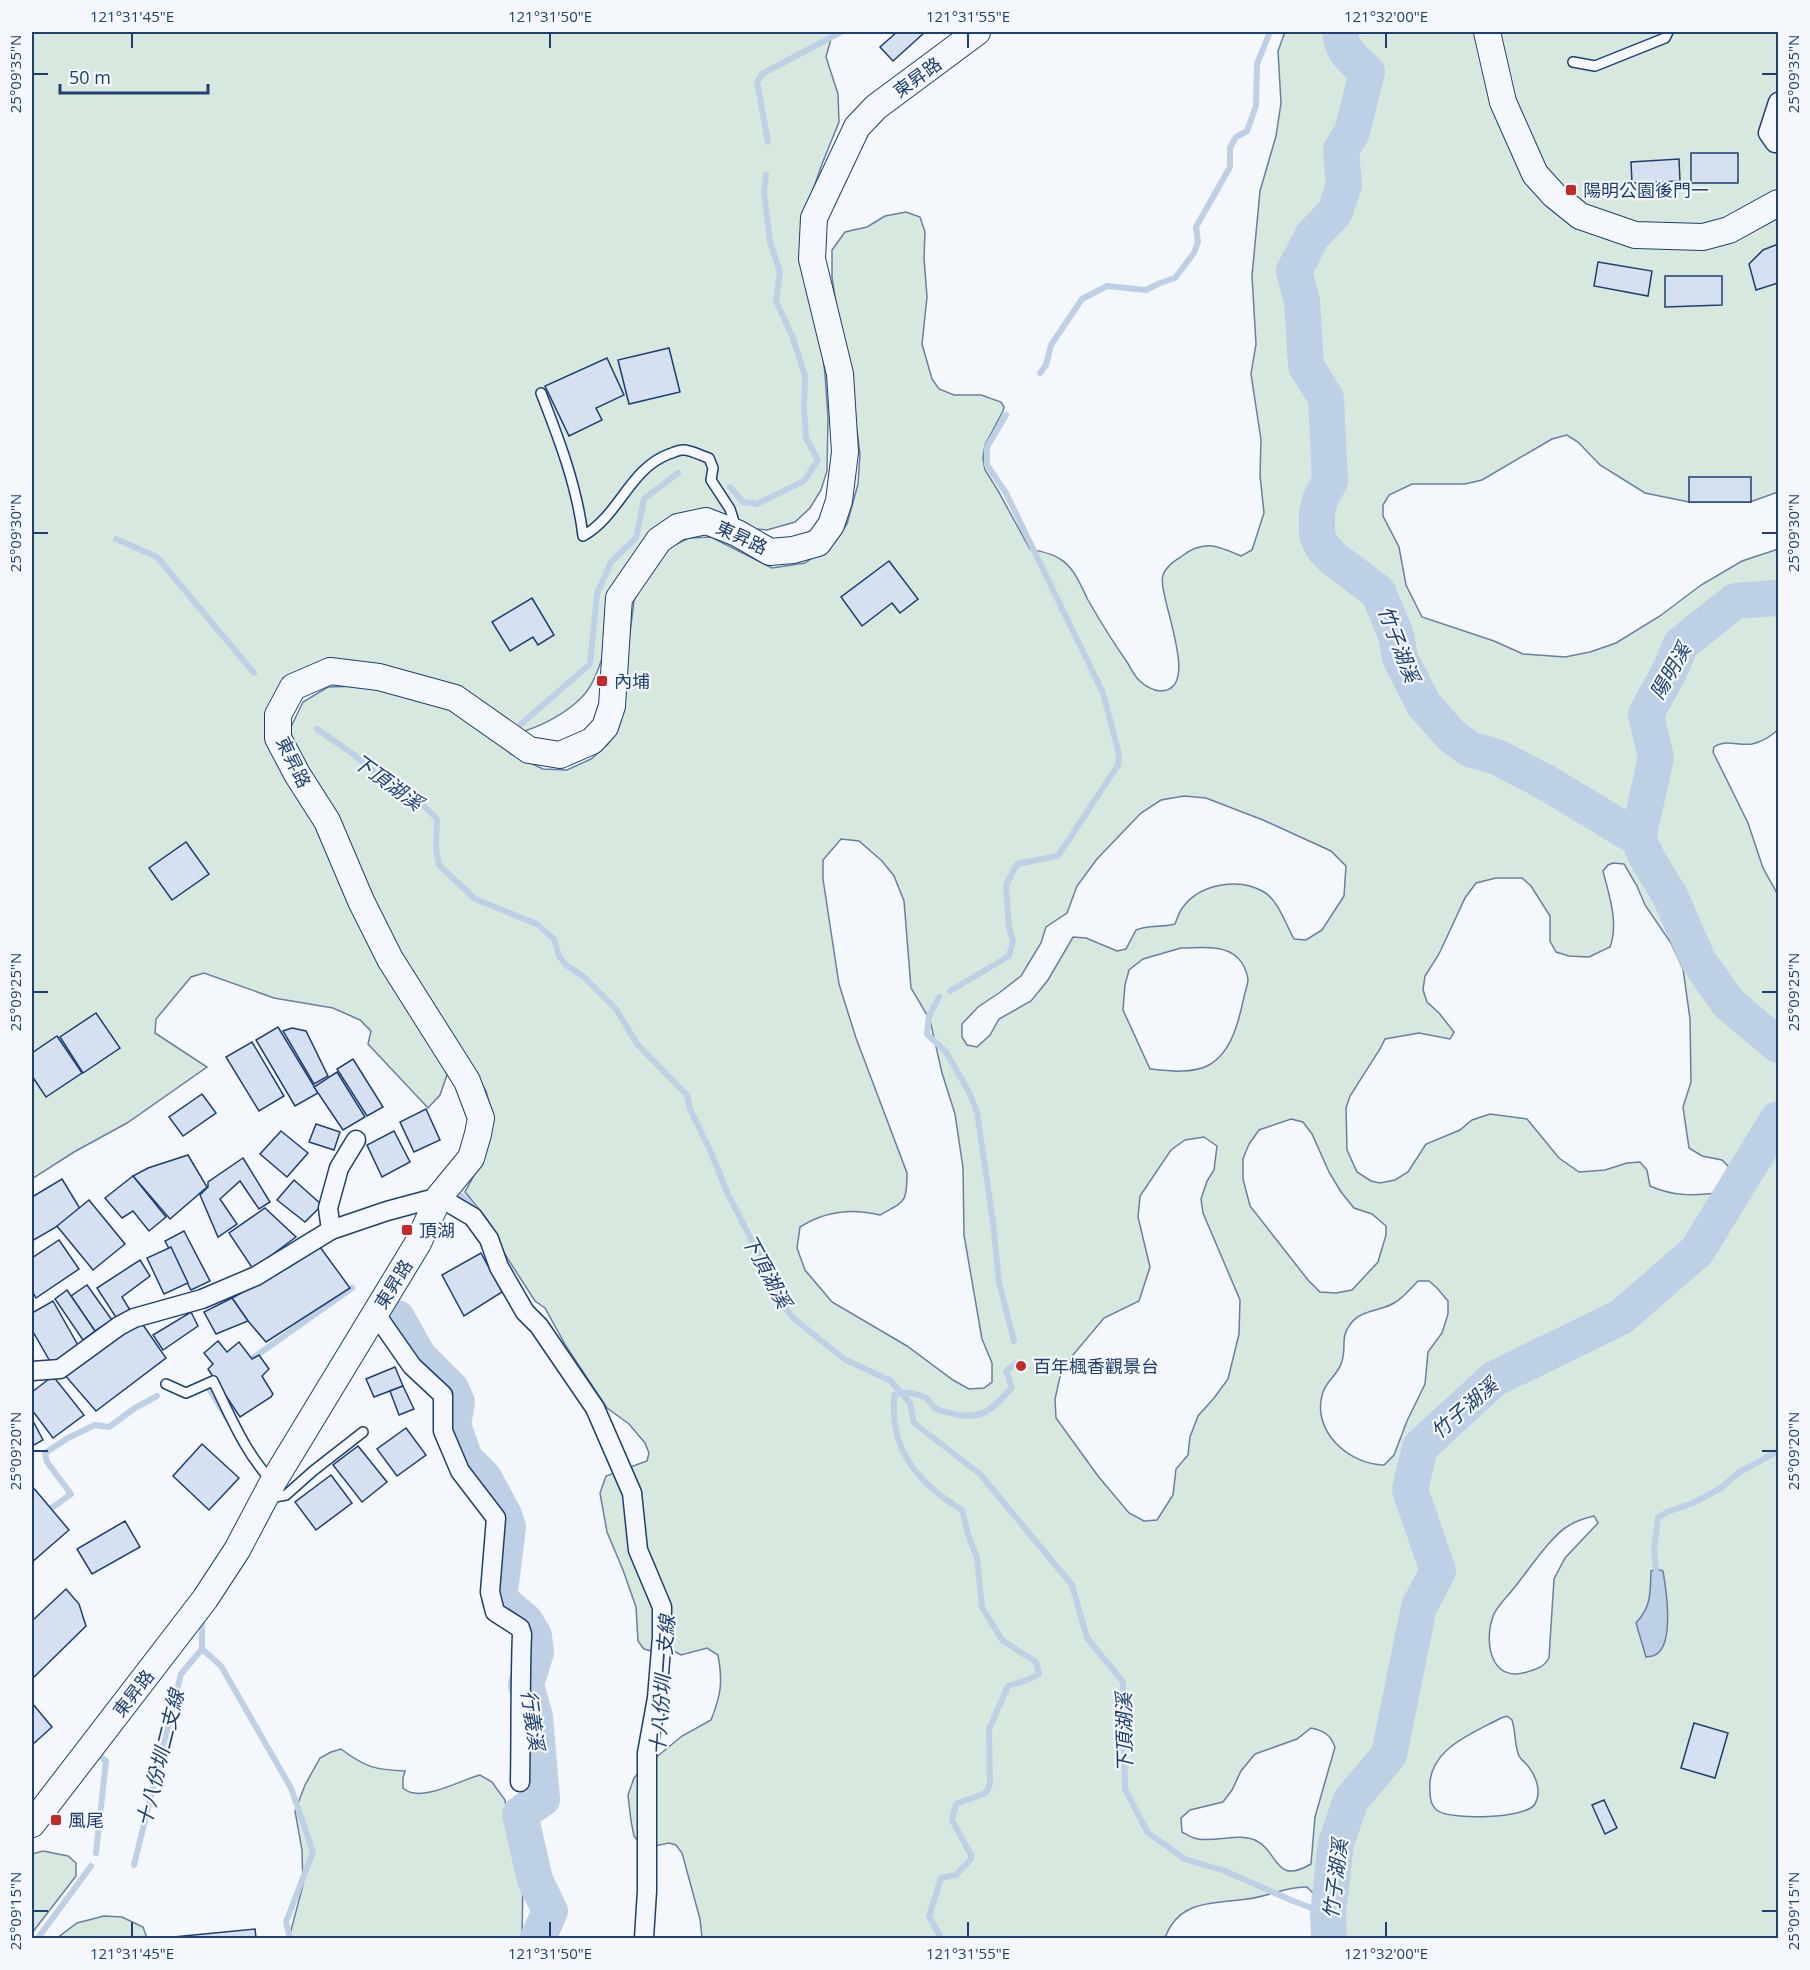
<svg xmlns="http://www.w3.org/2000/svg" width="1810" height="1970" viewBox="0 0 1810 1970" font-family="'Open Sans','Noto Sans TC',sans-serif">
<rect width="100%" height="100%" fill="#f4f7fb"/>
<g fill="#d7e8df" stroke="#687fa3" stroke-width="1.5" fill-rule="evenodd">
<path d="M32 32H833L826 57 838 94 839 122 822 164 805 213 825 374 828 417 827 471 821 490 810 508 795 522 767 530 745 528 693 511 681 513 667 522C647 563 627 604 607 646 599 664 596 683 581 698 565 714 543 725 522 732L350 667 274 705 449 1069 440 1095 428 1108 368 1044 371 1031 360 1020 333 1008 274 998 204 973 191 977 156 1019 155 1033 207 1067 127 1123 74 1152 32 1179Z"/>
<path d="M1285 32H1778V492L1750 502H1689L1645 493 1600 465 1578 442 1567 435 1552 439 1482 480 1465 484H1412L1389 495 1383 505V516L1399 547 1406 585 1422 617 1494 641 1523 654 1565 657 1590 652 1616 643 1660 616 1701 585 1742 561 1778 549V730C1770 736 1763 742 1752 744 1739 746 1724 739 1714 747L1713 752 1748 823 1763 868 1778 895V1938H1315L1313 1893 1307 1887C1286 1886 1268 1897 1247 1899 1214 1904 1179 1899 1165 1938H702L700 1919 682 1853 676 1845 669 1843 650 1847 641 1845 634 1836 631 1821 628 1795 634 1778 642 1769 682 1736 711 1720C721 1695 723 1682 718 1655L707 1648 681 1655 674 1651H651L644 1649 638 1641 636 1607 623 1570 607 1532 600 1493 606 1476 647 1461 649 1453 645 1443 629 1424 607 1408 566 1346 545 1308 535 1301 497 1242C493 1223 477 1207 465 1192L484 1157 490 1106 486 1091 386 931 294 745 290 729 303 702 328 687 391 685 466 713 511 754 543 769 567 770 591 759 608 744 618 728 634 601 651 563 666 549 689 538 711 537 772 568 805 563 835 542 847 524 858 484 860 454 849 370 841 336 832 277V250L845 232 867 227 885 216 906 212 920 217 925 232 924 258 927 297 922 344 932 379 939 389 954 395H981L1001 402 1004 407 1003 411 985 445 983 458 985 470 997 489 1030 549C1039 551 1052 553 1060 559 1074 567 1081 586 1088 600 1100 621 1113 642 1127 662 1131 668 1134 676 1140 681 1145 686 1152 690 1160 691 1204 691 1156 594 1163 575 1166 566 1175 561 1182 556 1204 539 1218 546 1241 556L1252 550 1264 513 1260 475 1261 440 1251 374 1256 344 1252 276 1260 191 1276 136 1281 103 1278 51ZM1184 796 1206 798 1263 820 1331 851 1346 866 1344 896 1322 930 1306 940 1294 939C1286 925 1278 900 1264 892 1239 877 1200 884 1183 907 1179 912 1177 919 1175 924 1161 928 1149 924 1136 930L1126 949 1117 951 1086 938 1073 937 1048 980 1031 1001 999 1019 990 1035 977 1047 967 1045 962 1037V1024L978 1007 999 993 1021 976 1041 943 1046 927 1067 913 1077 886 1097 859 1141 813 1161 800ZM841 839 859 841 882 861 894 876 904 901 911 988 930 1020 942 1073 955 1114 963 1168 964 1235 982 1339 992 1363V1382L984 1388 969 1389 953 1380 907 1346 832 1302 805 1270 797 1248 800 1227C825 1211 852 1208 880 1215 905 1201 907 1203 907 1173L856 1038 839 984 823 879V860ZM1613 863 1624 864 1637 886 1645 905 1671 943 1683 969 1690 1019 1691 1082 1683 1107 1689 1148 1702 1156 1722 1160 1728 1166V1180L1723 1192C1698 1196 1674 1197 1650 1186L1647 1170 1640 1162 1627 1163 1605 1170 1579 1172 1559 1158 1527 1119 1490 1114 1472 1120 1460 1130 1426 1144 1408 1172 1395 1180 1380 1183 1371 1181 1357 1172 1347 1150 1346 1108 1350 1096 1380 1049 1385 1039 1419 1033 1450 1039 1454 1032 1439 1013 1427 1002 1423 990 1425 976 1439 954 1465 898 1476 883 1496 878H1522L1531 886 1550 916V941L1556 952 1569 956 1589 957 1610 947C1619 923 1609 895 1603 871L1608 865ZM1181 948C1199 948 1224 944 1238 958 1243 963 1247 972 1248 979 1248 984 1245 992 1244 997 1239 1020 1232 1052 1209 1065 1193 1074 1168 1071 1150 1069L1123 1010 1125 985 1129 970 1143 959ZM1291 1119 1303 1122 1312 1134 1329 1172 1341 1192 1354 1208 1372 1214 1386 1226V1235L1378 1262 1352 1290 1336 1293 1320 1292 1308 1280 1250 1206 1243 1179V1159L1249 1144 1259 1130ZM1204 1137 1217 1146 1214 1170 1207 1181 1201 1199 1203 1213 1240 1300 1239 1334 1228 1379 1214 1398 1198 1416 1190 1437 1188 1455 1176 1469 1173 1495 1157 1520 1144 1521 1129 1513 1098 1476 1056 1418 1055 1399 1062 1368 1104 1318 1139 1301 1150 1267 1138 1217 1140 1196 1171 1150 1185 1140ZM1418 1281H1429L1437 1288 1448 1301V1314L1442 1333 1428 1352 1425 1384 1407 1421 1394 1455 1384 1465C1349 1465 1310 1430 1323 1392 1327 1380 1339 1374 1342 1361 1347 1345 1339 1338 1352 1322 1362 1310 1381 1311 1394 1303 1403 1298 1410 1289 1418 1281ZM1594 1516 1598 1523 1565 1558 1554 1579 1549 1658C1544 1667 1537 1669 1527 1672 1490 1684 1483 1640 1494 1614 1498 1605 1508 1596 1514 1588 1528 1571 1550 1537 1568 1526 1576 1521 1585 1518 1594 1516ZM1507 1716 1512 1720C1516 1732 1514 1744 1519 1756 1521 1760 1525 1762 1528 1766 1536 1776 1542 1792 1535 1804 1526 1819 1451 1820 1438 1811 1431 1806 1430 1799 1430 1791 1426 1750 1471 1734 1501 1718ZM1311 1728C1324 1731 1330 1734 1335 1747L1315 1817 1311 1864C1274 1886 1279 1851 1255 1840 1236 1832 1213 1844 1194 1838 1190 1837 1186 1834 1182 1832L1181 1818 1190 1810 1223 1802 1232 1790 1241 1771 1255 1754 1297 1739Z"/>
<path d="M341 1749C365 1767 375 1770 405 1771L403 1778V1788C420 1804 460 1780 480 1775L492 1782 505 1800 514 1847 523 1878 522 1938H289L303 1885 302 1850 295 1811 305 1785 320 1758 331 1752Z"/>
<path d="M43 1851 68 1856 76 1863V1876L32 1933V1854Z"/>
<path d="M104 1916 122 1917 143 1927 147 1938H57L77 1923Z"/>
</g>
<path fill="#bed0e5" stroke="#687fa3" stroke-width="1.5" d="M1656 1569 1663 1571C1666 1588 1675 1646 1655 1655 1653 1657 1649 1656 1646 1657L1636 1623C1652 1606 1650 1592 1651 1571Z"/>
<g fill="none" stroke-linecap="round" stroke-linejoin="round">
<g stroke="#bed0e5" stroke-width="6">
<path d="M768 142 757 82 762 74 841 32"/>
<path d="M1040 373 1046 365 1051 345 1082 299 1107 286 1146 290 1160 283 1175 278 1194 253 1198 242 1196 227 1230 167V148L1236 137 1247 131 1256 106 1257 64 1270 32"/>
<path d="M730 487 743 502 757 504 804 481 818 460 806 438 804 408 805 376 793 338 776 301 780 272 770 242 764 192 766 175"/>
<path d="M116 539 157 557 254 673"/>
<path d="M520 725 590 664 597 594 611 562 636 538 644 499 678 473"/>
<path d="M317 729 353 754 399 793 421 803 437 819 436 849 439 865 475 899 537 924 554 939 559 956 566 965 584 977 616 1009 637 1044 687 1095 690 1109 709 1148 728 1194 767 1270 778 1298 792 1317 844 1359 891 1381 910 1403 914 1423 980 1474 1072 1585 1087 1638 1123 1682 1125 1789 1148 1833 1185 1859 1225 1871 1293 1901 1328 1914"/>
<path d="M950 991 1009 956 1013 941 1009 928 1006 885 1017 864 1058 856 1118 765 1119 754 1103 693 1006 493 987 465V447L1006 415"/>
<path d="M939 997 929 1016 927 1034 946 1052 969 1092 977 1112 993 1222 999 1282 1014 1341"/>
<path d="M462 1196 477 1211"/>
<path d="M253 1358 352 1288"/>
<path d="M210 1390 228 1420"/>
<path d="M45 1513 71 1494 47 1462 45 1453 68 1438 95 1425 109 1427 135 1408 157 1396"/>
<path d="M1656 1569 1654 1549 1658 1518 1667 1512 1693 1503 1721 1488 1738 1473 1778 1451"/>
<path d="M202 1649 221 1666 291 1788 313 1852 286 1922 290 1938"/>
<path d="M96 1853 106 1761 102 1758"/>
<path d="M134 1865 181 1674 202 1649V1621"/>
<path d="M38 1938 91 1866"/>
<path d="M941 1938 929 1916 941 1878 956 1875 971 1859V1855L952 1820 956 1804 986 1793 990 1784 989 1729 1008 1686 1030 1679 1039 1674 1036 1662 1002 1640 982 1607 977 1558 968 1534 962 1510C930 1491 900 1463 895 1424 893 1414 894 1404 894 1395 904 1391 917 1393 926 1398 930 1400 931 1406 935 1408 939 1411 948 1412 953 1414 981 1421 995 1408 1012 1387L1006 1371 1016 1363"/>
</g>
<g stroke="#bed0e5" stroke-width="36">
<path d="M1341 32C1339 50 1355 61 1367 72L1352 132 1341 150 1344 185 1335 212 1312 236 1294 271 1302 301 1306 366 1326 398 1330 481 1320 500 1317 512V535L1323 548 1334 559 1378 592 1396 635 1400 658 1424 705 1451 735 1469 749 1497 757 1545 782 1638 838 1647 858 1670 896 1698 960 1728 1003 1778 1045"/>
<path d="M1638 838 1656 758 1646 714 1668 674 1681 644 1735 601 1778 598"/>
<path d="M397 1318 419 1357 451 1389 457 1402 453 1425 465 1459 484 1478 504 1515 508 1527 499 1599 525 1621 534 1636 536 1652 526 1685 535 1717 542 1799 520 1814 535 1880 550 1911 538 1938"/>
<path d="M1329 1938 1328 1914 1336 1843 1351 1800 1389 1755 1419 1607 1438 1571 1410 1490 1420 1447 1494 1379 1621 1317 1697 1251 1778 1119"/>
</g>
</g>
<g fill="#d5e0f0" stroke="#1d3f73" stroke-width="1.5">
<path d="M897 32H925L893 61 880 47Z"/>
<rect x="1691" y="153" width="47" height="30"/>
<path d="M1679 159 1680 181 1632 183 1631 162Z"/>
<path d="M1778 244V283L1756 290 1749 264 1763 250Z"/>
<path d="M1598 262 1652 271 1648 296 1594 286Z"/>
<path d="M1665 276H1722V305L1665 307Z"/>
<path d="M669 348 680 392 629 404 618 360Z"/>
<path d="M607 358 624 395 596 408 602 420 569 436 545 386Z"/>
<rect x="1689" y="477" width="62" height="25"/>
<path d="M889 561 918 599 900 613 892 603 862 626 841 597Z"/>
<path d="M532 598 554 635 538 645 533 637 510 651 492 622Z"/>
<path d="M186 842 209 874 172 900 149 868Z"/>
<path d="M96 1013 120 1048 83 1073 60 1037Z"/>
<path d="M278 1027 318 1093 295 1106 256 1040Z"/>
<path d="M292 1028 306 1031 328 1076 314 1084 283 1031Z"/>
<path d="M57 1036 82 1073 46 1097 32 1076V1053Z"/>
<path d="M252 1042 284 1096 259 1111 226 1057Z"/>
<path d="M353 1059 383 1107 367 1116 337 1069Z"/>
<path d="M337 1072 365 1117 343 1130 314 1087Z"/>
<path d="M202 1094 216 1113 183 1136 169 1117Z"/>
<path d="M426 1109 440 1140 414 1152 400 1122Z"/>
<path d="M316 1124 340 1132 334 1150 309 1142Z"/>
<path d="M281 1131 308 1153 287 1177 260 1154Z"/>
<path d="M394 1131 410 1162 382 1177 367 1145Z"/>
<path d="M188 1155 207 1187 170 1219 133 1176 148 1168Z"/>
<path d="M243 1158 270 1202 259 1209 240 1181 220 1199 237 1224 218 1237 200 1195 208 1187V1182Z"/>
<path d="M133 1176 166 1217 149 1231 133 1211 122 1218 105 1198Z"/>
<path d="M62 1179 82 1212 32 1241V1197Z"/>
<path d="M294 1180 322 1205 305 1222 277 1200Z"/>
<path d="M89 1200 125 1244 93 1270 57 1226Z"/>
<path d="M265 1208 296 1237 253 1269 229 1233Z"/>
<path d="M184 1231 210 1281 191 1290 165 1241Z"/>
<path d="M59 1240 79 1269 36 1298 32 1291V1258Z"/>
<path d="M171 1247 188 1283 164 1294 147 1258Z"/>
<path d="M320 1247 350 1288 266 1342 248 1321 232 1298 289 1267Z"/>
<path d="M481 1253 502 1292 464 1316 442 1275Z"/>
<path d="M140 1260 150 1276 122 1297 130 1310 117 1319 97 1288Z"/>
<path d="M87 1285 112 1320 95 1331 71 1296Z"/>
<path d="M67 1290 95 1331 83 1340 55 1299Z"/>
<path d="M232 1298 248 1321 216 1334 204 1312Z"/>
<path d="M53 1301 79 1347 51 1363 32 1330V1313Z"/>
<path d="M191 1312 198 1326 163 1350 153 1335Z"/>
<path d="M141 1322 166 1358 96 1411 63 1373Z"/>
<path d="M218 1341 227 1352 239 1342 252 1359 259 1355 269 1369 262 1376 273 1394 271 1397 240 1417 208 1369 213 1364 204 1353Z"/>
<path d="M395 1367 403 1386 374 1397 366 1379Z"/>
<path d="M53 1376 84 1415 53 1438 32 1410V1392Z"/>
<path d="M403 1386 414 1409 399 1415 390 1391Z"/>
<path d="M32 1419 43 1440 32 1446Z"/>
<path d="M406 1428 426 1455 397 1476 377 1449Z"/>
<path d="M202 1444 239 1478 209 1510 173 1476Z"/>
<path d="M358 1446 387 1482 362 1502 333 1465Z"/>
<path d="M331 1475 352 1503 316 1530 295 1502Z"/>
<path d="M32 1486 69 1530 32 1562Z"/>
<path d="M125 1521 140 1547 92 1574 77 1549Z"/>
<path d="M66 1589 79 1604 86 1626 32 1679V1621Z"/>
<path d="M32 1703 52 1727 32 1745Z"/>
<path d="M1694 1723 1728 1733 1715 1778 1681 1768Z"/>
<path d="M1604 1800 1617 1828 1605 1834 1592 1805Z"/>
<path d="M255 1929 256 1938H163Z"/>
</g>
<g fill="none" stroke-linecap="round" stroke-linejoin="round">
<defs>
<g id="lane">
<path d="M1573 62 1595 66 1665 38 1668 32"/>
<path d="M541 393C559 439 577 486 583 536 620 515 629 469 669 454 673 453 678 450 682 450 690 449 701 456 709 458L713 468 711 480 730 509 736 528"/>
<path d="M166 1384 186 1393 213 1381C230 1415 245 1453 272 1481"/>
<path d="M269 1498 286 1495 313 1471 363 1432"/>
</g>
<g id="street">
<path d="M1778 102 1768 133 1775 143 1778 141"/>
<path d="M331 1230 328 1208 339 1168 356 1140"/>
<path d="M375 1313 412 1366 443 1395V1431L460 1471 496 1518 490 1592 495 1612 520 1628 522 1634C520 1683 521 1732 520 1782"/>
<path d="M32 1371 60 1369 119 1326 134 1318 202 1299 256 1276 331 1230 387 1211 439 1197 473 1217 489 1239 499 1267 525 1312 539 1326 595 1408 632 1493 638 1550 662 1607V1637L657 1698 647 1753V1891L644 1938"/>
</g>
<g id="secondary">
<path d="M1487 32 1503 102 1535 174 1554 195 1580 216 1635 235 1703 237 1729 230 1778 203"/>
<path d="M32 1824 205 1599 237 1550 273 1482 418 1243 439 1197 471 1158 478 1134 481 1118 467 1081 390 959 361 901 327 821 297 774 278 738V715L293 687 330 671 379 677 455 698 529 750 560 755 592 741 605 727 612 706 619 598 659 540 678 527 706 521 737 533 770 552 793 550 818 543 831 525 839 501 845 452 840 374 812 259 814 218 857 127 876 107 977 32"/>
</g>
</defs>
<use href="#lane" stroke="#1d3f73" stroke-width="12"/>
<use href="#street" stroke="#1d3f73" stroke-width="21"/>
<use href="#secondary" stroke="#1d3f73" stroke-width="28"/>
<use href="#lane" stroke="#f4f7fb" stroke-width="9"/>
<use href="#street" stroke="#f4f7fb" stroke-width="18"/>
<use href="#secondary" stroke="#f4f7fb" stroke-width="26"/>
</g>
<path fill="none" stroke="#1d3f73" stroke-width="2" d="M132 33V48M550 33V48M968 33V48M1386 33V48M33 74H48M1762 74H1777M33 533H48M1762 533H1777M33 992H48M1762 992H1777M33 1451H48M1762 1451H1777M33 1911H48M1762 1911H1777M132 1922V1937M550 1922V1937M968 1922V1937M1386 1922V1937"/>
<g fill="#c62828" stroke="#f4f7fb" stroke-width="2">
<rect x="1565" y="184" width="12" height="12" rx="3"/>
<rect x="596" y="675" width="12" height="12" rx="3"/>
<rect x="401" y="1224" width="12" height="12" rx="3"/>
<circle cx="1021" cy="1366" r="6"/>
<rect x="50" y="1814" width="12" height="12" rx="3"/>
</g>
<g text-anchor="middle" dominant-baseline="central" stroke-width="4.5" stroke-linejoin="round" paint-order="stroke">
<g font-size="18" fill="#1d3f73" stroke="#f4f7fb">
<text transform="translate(917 77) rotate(-36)">東昇路</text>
<text transform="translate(742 537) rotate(25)">東昇路</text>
<text transform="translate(294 762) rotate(64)">東昇路</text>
<text transform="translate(393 1284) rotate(-58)">東昇路</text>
<text transform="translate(133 1693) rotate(-52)">東昇路</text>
</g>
<g font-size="18" fill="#1d3f73" stroke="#f4f7fb" text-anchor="start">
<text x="1583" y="190">陽明公園後門一</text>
<text x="614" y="681">內埔</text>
<text x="419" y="1230">頂湖</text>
<text x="1033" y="1366">百年楓香觀景台</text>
<text x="68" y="1820">風尾</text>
</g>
<g font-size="20" font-style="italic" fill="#1d3f73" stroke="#f4f7fb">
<text transform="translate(1399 644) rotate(69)">竹子湖溪</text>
<text transform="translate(1670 671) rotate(-60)">陽明溪</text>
<text transform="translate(388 782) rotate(36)">下頂湖溪</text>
<text transform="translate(767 1271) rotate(62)">下頂湖溪</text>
<text transform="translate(1464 1408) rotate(-41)">竹子湖溪</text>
<text transform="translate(662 1685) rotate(-86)">十八份圳一支線</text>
<text transform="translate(533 1720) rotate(82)">行義溪</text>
<text transform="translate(1124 1733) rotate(-91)">下頂湖溪</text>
<text transform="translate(160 1758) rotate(-76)">十八份圳二支線</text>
<text transform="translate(1335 1879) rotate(-83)">竹子湖溪</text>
</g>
</g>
<rect width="1810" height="1970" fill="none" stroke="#f4f7fb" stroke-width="66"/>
<path d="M60 84v9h148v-9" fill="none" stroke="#1d3f73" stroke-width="3"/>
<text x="69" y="84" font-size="18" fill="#1d3f73" stroke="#f4f7fb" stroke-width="4.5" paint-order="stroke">50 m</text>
<rect x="33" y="33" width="1744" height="1904" fill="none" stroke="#1d3f73" stroke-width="2"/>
<g font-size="15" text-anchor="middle" fill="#1d3f73">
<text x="132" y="22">121°31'45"E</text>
<text x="550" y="22">121°31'50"E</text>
<text x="968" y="22">121°31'55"E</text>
<text x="1386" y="22">121°32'00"E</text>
<text transform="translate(16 74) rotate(-90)" y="5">25°09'35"N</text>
<text transform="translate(1794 74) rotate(-90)" y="5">25°09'35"N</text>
<text transform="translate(16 533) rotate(-90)" y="5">25°09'30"N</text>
<text transform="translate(1794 533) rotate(-90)" y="5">25°09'30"N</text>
<text transform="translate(16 992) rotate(-90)" y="5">25°09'25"N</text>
<text transform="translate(1794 992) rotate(-90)" y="5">25°09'25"N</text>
<text transform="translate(16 1451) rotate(-90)" y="5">25°09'20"N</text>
<text transform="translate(1794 1451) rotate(-90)" y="5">25°09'20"N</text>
<text transform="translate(16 1911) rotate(-90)" y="5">25°09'15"N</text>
<text transform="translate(1794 1911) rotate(-90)" y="5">25°09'15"N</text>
<text x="132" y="1959">121°31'45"E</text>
<text x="550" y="1959">121°31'50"E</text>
<text x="968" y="1959">121°31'55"E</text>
<text x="1386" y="1959">121°32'00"E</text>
</g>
</svg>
